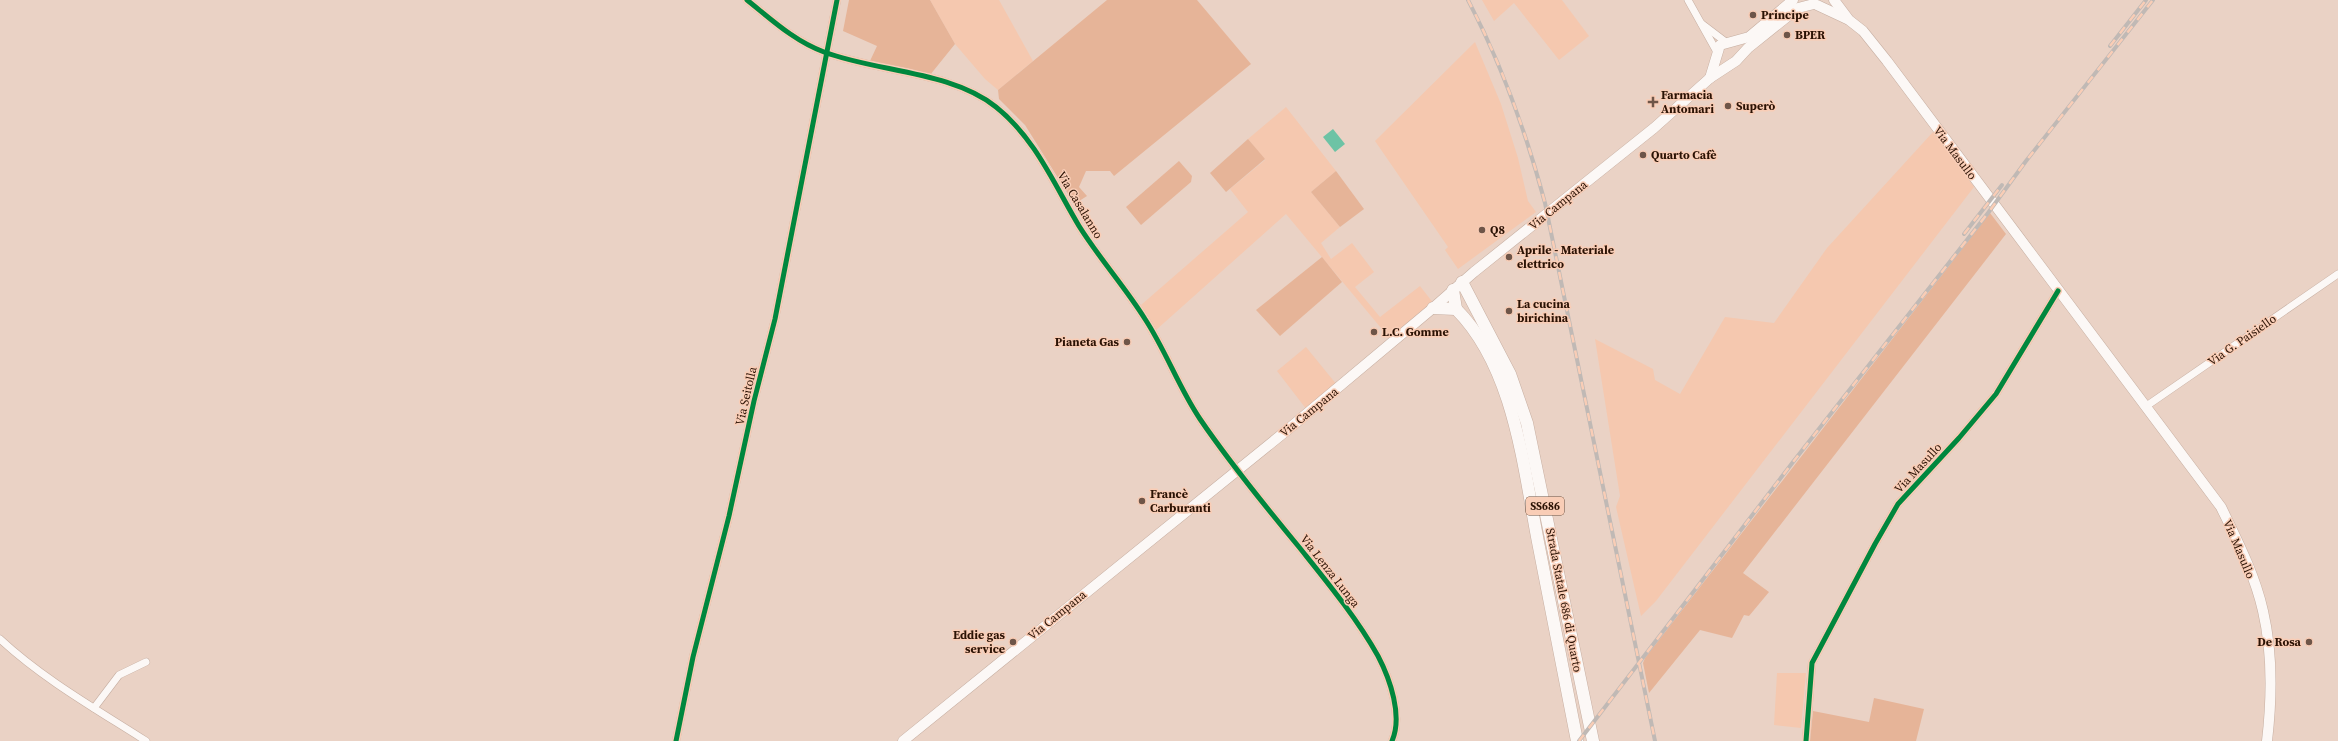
<svg xmlns="http://www.w3.org/2000/svg" width="2338" height="741" viewBox="0 0 2338 741" font-family="'Source Serif 4',serif">
<rect width="100%" height="100%" fill="#ead2c5"/>
<g fill="#f5c8af">
<path d="M930 0H999L1033 61 998 90 985 79 955 44Z"/>
<path d="M1482 0H1562L1589 36 1559 60 1514 3 1494 21Z"/>
<path d="M1475 42 1501 104 1518 158 1528 201 1536 212 1458 269 1445 250 1448 247 1375 141Z"/>
<path d="M1286 107 1336 171 1311 192 1340 227 1321 243 1331 259 1352 243 1374 272 1355 287 1380 317 1420 286 1434 304 1391 340 1286 214 1156 330 1141 305 1248 212 1230 189 1265 160 1248 139Z"/>
<path d="M1933 132 1974 187 1656 601 1641 616 1616 507 1620 496 1595 339 1653 369 1655 380 1680 394 1725 317 1774 323 1827 248Z"/>
<path d="M1306 347 1337 385 1307 410 1277 371Z"/>
<path d="M1777 673H1806L1801 728 1774 725Z"/>
</g>
<g fill="#e6b498">
<path d="M849 0H930L955 44 930 75 870 61 877 46 843 31Z"/>
<path d="M1107 0H1197L1251 64 1114 176 1110 171H1086L1079 187 1087 196 1076 203 1073 202 1025 125 999 99 998 90Z"/>
<path d="M1248 139 1265 159 1226 192 1210 173Z"/>
<path d="M1179 161 1192 176 1191 182 1141 225 1126 207Z"/>
<path d="M1336 171 1364 209 1340 227 1311 192Z"/>
<path d="M1990 213 2006 234 1743 573 1769 592 1749 616 1744 615 1732 638 1700 630 1649 693 1643 663 1645 658Z"/>
<path d="M1322 257 1342 282 1280 336 1256 310Z"/>
<path d="M1874 698 1924 709 1916 741H1810L1813 711 1869 722Z"/>
</g>
<path fill="#6dc3a5" d="M1333 129 1345 144 1335 152 1323 137Z"/>
<g fill="none" stroke-linecap="round" stroke-linejoin="round">
<defs>
<g id="minor">
<path d="M747 0C771 19 794 41 824 52 877 72 951 71 996 107 1035 138 1054 184 1079 226 1099 258 1125 287 1145 319 1166 351 1179 388 1200 419 1230 463 1265 506 1299 547 1327 582 1356 617 1378 656 1390 679 1403 716 1392 741"/>
<path d="M1688 0 1717 52"/>
<path d="M1702 24 1727 43"/>
<path d="M2145 407 2338 274"/>
<path d="M0 639C43 679 96 709 146 741"/>
<path d="M94 708 119 675 146 662"/>
<path d="M676 741 693 657 729 516 754 401 775 319 837 0"/>
<path d="M1806 741 1812 663 1875 544 1898 504 1959 438 1996 394 2058 291"/>
</g>
<g id="secondary">
<path d="M1834 0 1849 20 1863 31 1887 61 2221 507C2237 540 2255 575 2263 611 2273 654 2272 698 2267 741"/>
<path d="M1817 5 1847 19"/>
<path d="M1710 78 1720 45 1749 37 1793 0"/>
<path d="M903 741 1286 431 1433 308 1474 272 1654 128 1710 78 1736 61 1748 48 1798 8 1814 4"/>
</g>
<g id="trunk">
<path d="M1462 282 1510 374 1527 423 1593 741"/>
<path d="M1453 290 1456 309"/>
<path d="M1433 308 1456 309"/>
<path d="M1456 309C1514 367 1523 465 1538 542 1551 608 1564 675 1577 741"/>
</g>
</defs>
<use href="#minor" stroke="#c6aea1" stroke-width="8"/>
<use href="#secondary" stroke="#c6aea1" stroke-width="11"/>
<use href="#trunk" stroke="#c6aea1" stroke-width="13"/>
<use href="#minor" stroke="#fcf8f6" stroke-width="7"/>
<use href="#secondary" stroke="#fcf8f6" stroke-width="10"/>
<use href="#trunk" stroke="#fcf8f6" stroke-width="12"/>
<defs>
<g id="rail">
<path d="M1468 0C1502 65 1526 132 1545 203L1655 741"/>
<path d="M2110 46 2146 0"/>
<path d="M1964 234 2002 185"/>
<path d="M1579 741 1793 462 1988 213 2026 161 2153 0"/>
</g>
</defs>
<use href="#rail" stroke="#c0b9b5" stroke-width="4"/>
<use href="#rail" stroke="#f9cdb6" stroke-width="2.5" stroke-dasharray="8" stroke-linecap="butt"/>
<defs>
<g id="cycleway">
<path d="M747 0C771 19 794 41 824 52 877 72 951 71 996 107 1035 138 1054 184 1079 226 1099 258 1125 287 1145 319 1166 351 1179 388 1200 419 1230 463 1265 506 1299 547 1327 582 1356 617 1378 656 1390 679 1403 716 1392 741"/>
<path d="M676 741 693 657 729 516 754 401 775 319 837 0"/>
<path d="M1806 741 1812 663 1875 544 1898 504 1959 438 1996 394 2058 291"/>
</g>
</defs>
<use href="#cycleway" stroke="#f9cdb6" stroke-width="8"/>
<use href="#cycleway" stroke="#00873e" stroke-width="5"/>
</g>
<g fill="#6e5548" stroke="#f9cdb6" stroke-width="1.5">
<circle cx="1753" cy="15" r="4"/>
<circle cx="1787" cy="35" r="4"/>
<path d="M1651 96h4v4h4v4h-4v4h-4v-4h-4v-4h4z"/>
<circle cx="1728" cy="106" r="4"/>
<circle cx="1643" cy="155" r="4"/>
<circle cx="1482" cy="230" r="4"/>
<circle cx="1509" cy="257" r="4"/>
<circle cx="1509" cy="311" r="4"/>
<circle cx="1374" cy="332" r="4"/>
<circle cx="1127" cy="342" r="4"/>
<circle cx="1142" cy="501" r="4"/>
<circle cx="1013" cy="642" r="4"/>
<circle cx="2309" cy="642" r="4"/>
</g>
<g text-anchor="middle" dominant-baseline="central" stroke-width="3" stroke-linejoin="round" paint-order="stroke">
<rect fill="#f9cdb6" stroke="#694a39" stroke-width="1" x="1526" y="497" width="38" height="18" rx="3"/>
<g font-size="11" font-weight="bold" fill="#2b1204">
<text x="1545" y="506">SS686</text>
</g>
<g font-size="12" font-weight="bold" fill="#2b1204" stroke="#f9cdb6" text-anchor="start">
<text x="1761" y="15">Principe</text>
<text x="1795" y="35">BPER</text>
<text x="1661" y="95">Farmacia<tspan x="1661" dy="14">Antomari</tspan></text>
<text x="1736" y="106">Superò</text>
<text x="1651" y="155">Quarto Cafè</text>
<text x="1490" y="230">Q8</text>
<text x="1517" y="250">Aprile - Materiale<tspan x="1517" dy="14">elettrico</tspan></text>
<text x="1517" y="304">La cucina<tspan x="1517" dy="14">birichina</tspan></text>
<text x="1382" y="332">L.C. Gomme</text>
<text x="1119" y="342" text-anchor="end">Pianeta Gas</text>
<text x="1150" y="494">Francè<tspan x="1150" dy="14">Carburanti</tspan></text>
<text x="1005" y="635" text-anchor="end">Eddie gas<tspan x="1005" dy="14">service</tspan></text>
<text x="2301" y="642" text-anchor="end">De Rosa</text>
</g>
<g font-size="12" fill="#2b1204" stroke="#f9cdb6">
<text transform="translate(1955 153) rotate(53)">Via Masullo</text>
<text transform="translate(1080 205) rotate(59)">Via Casalanno</text>
<text transform="translate(1558 205) rotate(-39)">Via Campana</text>
<text transform="translate(2242 340) rotate(-35)">Via G. Paisiello</text>
<text transform="translate(746 396) rotate(-77)">Via Seitolla</text>
<text transform="translate(1309 412) rotate(-39)">Via Campana</text>
<text transform="translate(1918 468) rotate(-47)">Via Masullo</text>
<text transform="translate(2239 549) rotate(67)">Via Masullo</text>
<text transform="translate(1330 571) rotate(52)">Via Lenza Lunga</text>
<text transform="translate(1564 600) rotate(79)">Strada Statale 686 di Quarto</text>
<text transform="translate(1057 615) rotate(-39)">Via Campana</text>
</g>
</g>
</svg>
